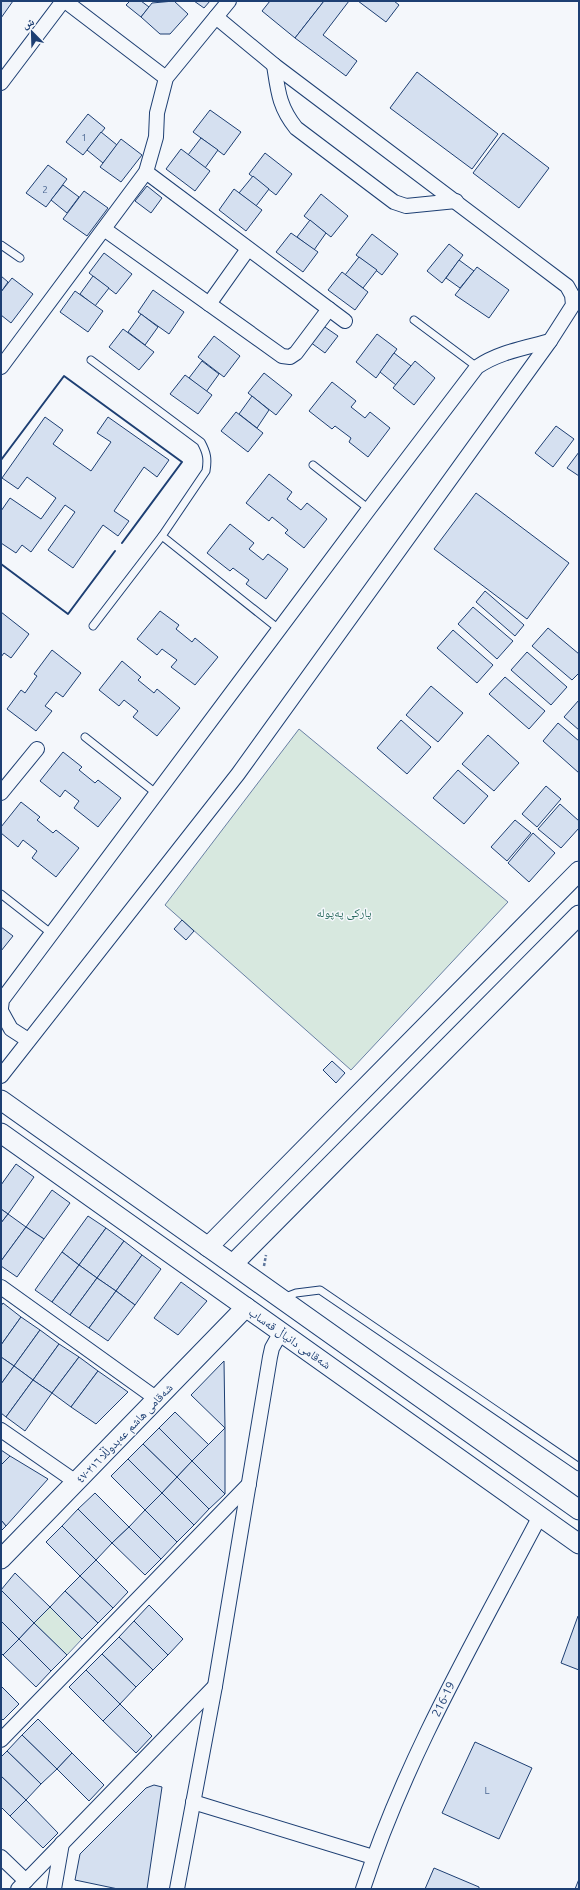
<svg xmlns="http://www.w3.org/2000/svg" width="580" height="1890" viewBox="0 0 580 1890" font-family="Ubuntu,'Noto Naskh Arabic',sans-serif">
<rect width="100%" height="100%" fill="#f4f7fb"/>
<g fill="#d7e8df" stroke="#687fa3">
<path d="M299 729 508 902 351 1070 165 905Z"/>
<path d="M50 1607 82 1639 67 1655 34 1623Z"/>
</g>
<g fill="#d5e0f0" stroke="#1d3f73">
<path d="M1 1H13L1 18Z"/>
<path d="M130 1H141L149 7 141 17 126 5Z"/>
<path d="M174 1 188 14 170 34H160L141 17 152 3Z"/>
<path d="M194 1H210L204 8Z"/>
<path d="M270 1H324L295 38 262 11Z"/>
<path d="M324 1H349L323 35 357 61 346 76 295 38Z"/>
<path d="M358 1H394L399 5 386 22Z"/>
<path d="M417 72 498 134 472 169 390 108Z"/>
<path d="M210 110 241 132 224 155 193 132Z"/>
<path d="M88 114 105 128 83 155 66 142Z"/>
<path d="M101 132 117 145 103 163 87 150Z"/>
<path d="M503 133 549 168 519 208 473 173Z"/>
<path d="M201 138 218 150 205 168 188 155Z"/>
<path d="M121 139 142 155 121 182 100 167Z"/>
<path d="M181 149 210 171 195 191 166 169Z"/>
<path d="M265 153 292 174 276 195 249 174Z"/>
<path d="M48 165 67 179 46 207 26 193Z"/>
<path d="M253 176 269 189 256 206 239 193Z"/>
<path d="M63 185 79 197 67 213 51 200Z"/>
<path d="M147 186 162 198 151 213 135 201Z"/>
<path d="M234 189 262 210 246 231 219 210Z"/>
<path d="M84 191 108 208 87 236 63 219Z"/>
<path d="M321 194 348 216 331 237 304 216Z"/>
<path d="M310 220 326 233 314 250 297 237Z"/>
<path d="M291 233 318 252 303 272 276 252Z"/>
<path d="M372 234 398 254 382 275 356 255Z"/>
<path d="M449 244 463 255 442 283 427 271Z"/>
<path d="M104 253 132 274 116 294 89 273Z"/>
<path d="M359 257 377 270 363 288 345 275Z"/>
<path d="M459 260 474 271 460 288 446 278Z"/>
<path d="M477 267 509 290 489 318 455 295Z"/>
<path d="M342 272 368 292 355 310 328 290Z"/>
<path d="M1 276 8 282 1 292Z"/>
<path d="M93 276 109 288 95 306 80 294Z"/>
<path d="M12 278 33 294 11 323 1 315V292Z"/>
<path d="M153 290 184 312 169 334 138 312Z"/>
<path d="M75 291 103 311 88 332 60 312Z"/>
<path d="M141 314 158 327 145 345 128 332Z"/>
<path d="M322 325 338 336 325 353 310 342Z"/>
<path d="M123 329 154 352 139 370 109 347Z"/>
<path d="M377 334 397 349 376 378 356 362Z"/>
<path d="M214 336 240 356 224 377 198 357Z"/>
<path d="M394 353 411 366 396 385 380 372Z"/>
<path d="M202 361 219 374 206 392 189 378Z"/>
<path d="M415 361 435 378 414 405 393 388Z"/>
<path d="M264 373 292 395 276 415 248 393Z"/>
<path d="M185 375 212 395 198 414 170 394Z"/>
<path d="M332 382 356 401 351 407 365 418 370 412 390 428 368 457 349 442 351 438 335 426 332 429 309 411Z"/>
<path d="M252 396 269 410 257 428 239 414Z"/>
<path d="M236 412 263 433 248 452 221 431Z"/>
<path d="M45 417 63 430 53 444 91 471 111 442 97 433 108 417 169 460 157 477 144 467 114 511 129 521 118 536 103 525 73 568 48 550 75 512 65 505 31 552 22 545 16 553 1 543V511L10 498 41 519 56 498 27 477 18 489 2 478Z"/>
<path d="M556 426 574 439 553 467 535 453Z"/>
<path d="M579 452V476L567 468Z"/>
<path d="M269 474 292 492 287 499 301 510 307 503 327 519 304 548 285 533 288 530 272 517 269 521 246 503Z"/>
<path d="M476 493 569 563 527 619 434 549Z"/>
<path d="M230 524 254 543 249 549 263 560 268 554 288 569 266 599 246 584 249 580 233 568 230 571 207 553Z"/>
<path d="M485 591 524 625 515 636 476 602Z"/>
<path d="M473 607 513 641 497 659 458 624Z"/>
<path d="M160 611 179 625 176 629 192 642 195 638 218 657 195 685 171 667 177 660 162 649 157 655 137 639Z"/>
<path d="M1 612 29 634 11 658 4 653 1 657Z"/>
<path d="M548 628 579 654V673L572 680 532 646Z"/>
<path d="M453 630 493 665 477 683 437 648Z"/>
<path d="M52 650 81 673 63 697 56 692 45 706 52 711 36 731 7 709 21 690 25 693 37 676 34 674Z"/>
<path d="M527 652 567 687 551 705 511 670Z"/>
<path d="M122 661 141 677 138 680 154 693 157 689 180 708 157 736 133 717 138 711 124 700 119 706 99 690Z"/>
<path d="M505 677 545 711 529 729 489 694Z"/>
<path d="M431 686 463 713 438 742 406 715Z"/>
<path d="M579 700V730L564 717Z"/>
<path d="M401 720 431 747 407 774 377 748Z"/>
<path d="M558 723 579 741V773L543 741Z"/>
<path d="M488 735 519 763 494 791 462 764Z"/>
<path d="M63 752 82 767 79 770 95 783 98 780 121 798 98 827 74 808 79 801 65 790 60 797 40 781Z"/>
<path d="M458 770 488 796 464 824 433 798Z"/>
<path d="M546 786 561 799 537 827 522 814Z"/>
<path d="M21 802 40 817 37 820 53 833 56 830 79 848 56 877 32 858 37 851 23 840 18 847 1 833V827Z"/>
<path d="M560 804 579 821V828L561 848 538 829Z"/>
<path d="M515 820 531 833 507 861 491 847Z"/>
<path d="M533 833 555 853 529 882 508 863Z"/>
<path d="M182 920 194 931 186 940 174 929Z"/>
<path d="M1 927 13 936 1 951Z"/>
<path d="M332 1061 345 1073 336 1083 323 1070Z"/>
<path d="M16 1164 34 1177 8 1214 1 1209V1185Z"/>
<path d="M52 1190 70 1203 44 1239 26 1227Z"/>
<path d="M1 1209 8 1214 1 1223Z"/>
<path d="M8 1214 26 1227 1 1261V1223Z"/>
<path d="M88 1216 106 1228 79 1265 62 1252Z"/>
<path d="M26 1227 44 1239 17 1277 1 1266V1261Z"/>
<path d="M106 1228 124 1241 97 1278 79 1265Z"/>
<path d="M124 1241 142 1255 116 1291 97 1278Z"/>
<path d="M62 1252 79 1265 52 1302 35 1290Z"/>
<path d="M142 1255 161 1269 135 1305 116 1291Z"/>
<path d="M79 1265 97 1278 70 1315 52 1302Z"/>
<path d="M97 1278 116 1291 89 1328 70 1315Z"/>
<path d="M181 1282 207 1301 178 1335 154 1318Z"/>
<path d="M116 1291 135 1305 108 1341 89 1328Z"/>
<path d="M3 1303 21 1317 1 1345V1306Z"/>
<path d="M21 1317 40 1330 14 1366 1 1357V1345Z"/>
<path d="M40 1330 59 1344 33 1380 14 1366Z"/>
<path d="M59 1344 79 1357 52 1393 33 1380Z"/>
<path d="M1 1357 14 1366 1 1384Z"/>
<path d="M79 1357 98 1371 71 1407 52 1393Z"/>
<path d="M224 1361 225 1428 191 1395Z"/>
<path d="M14 1366 33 1380 6 1417 1 1413V1384Z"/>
<path d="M98 1371 128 1392 96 1424 71 1407Z"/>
<path d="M33 1380 52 1393 25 1431 6 1417Z"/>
<path d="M175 1412 209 1445 192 1461 159 1428Z"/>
<path d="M159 1428 192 1461 177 1477 143 1444Z"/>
<path d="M225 1428V1494L192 1461Z"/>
<path d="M143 1444 177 1477 162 1493 128 1459Z"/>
<path d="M1 1450 10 1456 1 1465Z"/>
<path d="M10 1456 48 1479 6 1526 1 1520V1465Z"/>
<path d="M128 1459 162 1493 145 1510 111 1476Z"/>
<path d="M192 1461 225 1494 209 1509 177 1477Z"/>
<path d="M177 1477 209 1509 194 1525 162 1493Z"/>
<path d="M95 1493 129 1527 112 1543 78 1509Z"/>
<path d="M162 1493 194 1525 177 1542 145 1510Z"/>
<path d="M78 1509 112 1543 96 1560 62 1526Z"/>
<path d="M145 1510 177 1542 161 1559 129 1527Z"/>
<path d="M1 1520 6 1526 1 1531Z"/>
<path d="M62 1526 96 1560 80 1576 46 1542Z"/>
<path d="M129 1527 161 1559 145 1575 112 1543Z"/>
<path d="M96 1560 128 1592 113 1608 80 1576Z"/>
<path d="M15 1573 50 1607 34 1623 1 1590Z"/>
<path d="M80 1576 113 1608 98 1623 65 1591Z"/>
<path d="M1 1590 34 1623 19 1639 1 1621Z"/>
<path d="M65 1591 98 1623 82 1639 50 1607Z"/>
<path d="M149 1605 183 1639 168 1655 134 1621Z"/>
<path d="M578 1616 579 1617V1670L561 1663Z"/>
<path d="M1 1621 19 1639 3 1655 1 1653Z"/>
<path d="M134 1621 168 1655 153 1670 119 1637Z"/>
<path d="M34 1623 67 1655 51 1671 19 1639Z"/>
<path d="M119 1637 153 1670 136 1687 102 1654Z"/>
<path d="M19 1639 51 1671 36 1687 3 1655Z"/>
<path d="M102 1654 136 1687 120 1704 86 1670Z"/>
<path d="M86 1670 120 1704 103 1721 69 1687Z"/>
<path d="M1 1686 19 1704 3 1720 1 1718Z"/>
<path d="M120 1704 152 1736 136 1753 103 1721Z"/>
<path d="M38 1719 72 1753 57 1769 22 1735Z"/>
<path d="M22 1735 57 1769 41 1784 7 1751Z"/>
<path d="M475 1742 532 1768 499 1839 442 1813Z"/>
<path d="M7 1751 41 1784 26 1800 1 1776V1757Z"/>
<path d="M72 1753 104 1785 89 1801 57 1769Z"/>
<path d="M1 1776 26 1800 10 1816 1 1807Z"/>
<path d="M154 1785 162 1787 147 1889H118L75 1880 80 1854 146 1788Z"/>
<path d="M26 1800 58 1833 43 1848 10 1816Z"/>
<path d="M434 1868 479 1887V1889H425Z"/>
<path d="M579 1879V1889H575Z"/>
</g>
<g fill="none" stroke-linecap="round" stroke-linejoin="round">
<defs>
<g id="lane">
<path d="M1 245 20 258"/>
<path d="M414 320 477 367"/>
<path d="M91 360 201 442C207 453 208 459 206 471L162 536 280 630"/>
<path d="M313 465 369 509"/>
<path d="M93 626 162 536"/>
<path d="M85 737 157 794"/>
<path d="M1 894 52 934"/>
<path d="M283 1298 296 1293 320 1290 579 1467"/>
</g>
<g id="street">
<path d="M65 1 166 78"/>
<path d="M274 65C278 91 279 107 296 128L394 202 406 206 456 201"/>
<path d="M1 83 63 1"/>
<path d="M146 172 345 321"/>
<path d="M104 229 282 356 290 357 296 353 329 309"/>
<path d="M209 304 248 249"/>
<path d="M1 367 146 172 156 137 157 113 166 78 229 1"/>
<path d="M1 793 37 749"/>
<path d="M1 1008 2 1000 369 509 477 367C499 352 525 348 550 341"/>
<path d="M1 1011 11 1029 28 1040"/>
<path d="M1 1076 238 774 550 341 573 305 572 295 567 286 274 65 216 17"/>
<path d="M1 1287 157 1399"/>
<path d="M1 1430 76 1482"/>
<path d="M1 1740 249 1484"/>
<path d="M193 1802 373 1857"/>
<path d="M1 1857 26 1881"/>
<path d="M18 1889 215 1686"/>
<path d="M54 1889 62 1843"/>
<path d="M177 1889 215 1686 270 1357 272 1348 281 1332"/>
<path d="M363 1889C406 1757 476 1638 540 1516"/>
</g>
<g id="secondary">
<path d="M1 1100 579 1510"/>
<path d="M1 1133 579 1544"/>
<path d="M208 1247 579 871"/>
<path d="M233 1264 579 915"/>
<path d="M1 1559 246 1307"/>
</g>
</defs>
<use href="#lane" stroke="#1d3f73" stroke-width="9"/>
<use href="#street" stroke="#1d3f73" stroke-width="16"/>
<use href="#secondary" stroke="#1d3f73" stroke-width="21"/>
<path stroke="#5e769c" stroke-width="2.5" stroke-dasharray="3 2" stroke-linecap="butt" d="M264 1266 266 1255"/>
<use href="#lane" stroke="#f4f7fb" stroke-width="7"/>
<use href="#street" stroke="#f4f7fb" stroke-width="14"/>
<use href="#secondary" stroke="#f4f7fb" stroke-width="19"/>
<g stroke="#1d3f73" stroke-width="2">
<path d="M1 460 64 376 182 462 122 543"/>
<path d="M1 564 68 614 115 551"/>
</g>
</g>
<g text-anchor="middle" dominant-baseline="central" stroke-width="3" stroke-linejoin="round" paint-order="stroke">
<g font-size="10" fill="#4b6792">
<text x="84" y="137">1</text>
<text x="45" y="189">2</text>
<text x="487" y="1790">L</text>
</g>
<g font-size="12" fill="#2c6c60" stroke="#f4f7fb">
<text x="344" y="912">پارکی پەپولە</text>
</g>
<g font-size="12" fill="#1d3f73" stroke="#f4f7fb">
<text transform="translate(290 1338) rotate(35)">شەقامی دانیاڵ قەساب</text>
<text transform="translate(124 1433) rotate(-46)">شەقامی هاشم عەبدوڵڵا ٢١٦-٤٧</text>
<text transform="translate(443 1699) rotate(-64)">216-19</text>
</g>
</g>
<rect width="580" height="1890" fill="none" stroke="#1d3f73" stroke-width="4"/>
<g transform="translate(32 32) rotate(337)" stroke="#f4f7fb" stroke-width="3" paint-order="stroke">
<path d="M0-3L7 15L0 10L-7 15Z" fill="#1d3f73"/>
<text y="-6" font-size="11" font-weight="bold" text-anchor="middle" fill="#1d3f73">ش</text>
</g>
</svg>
